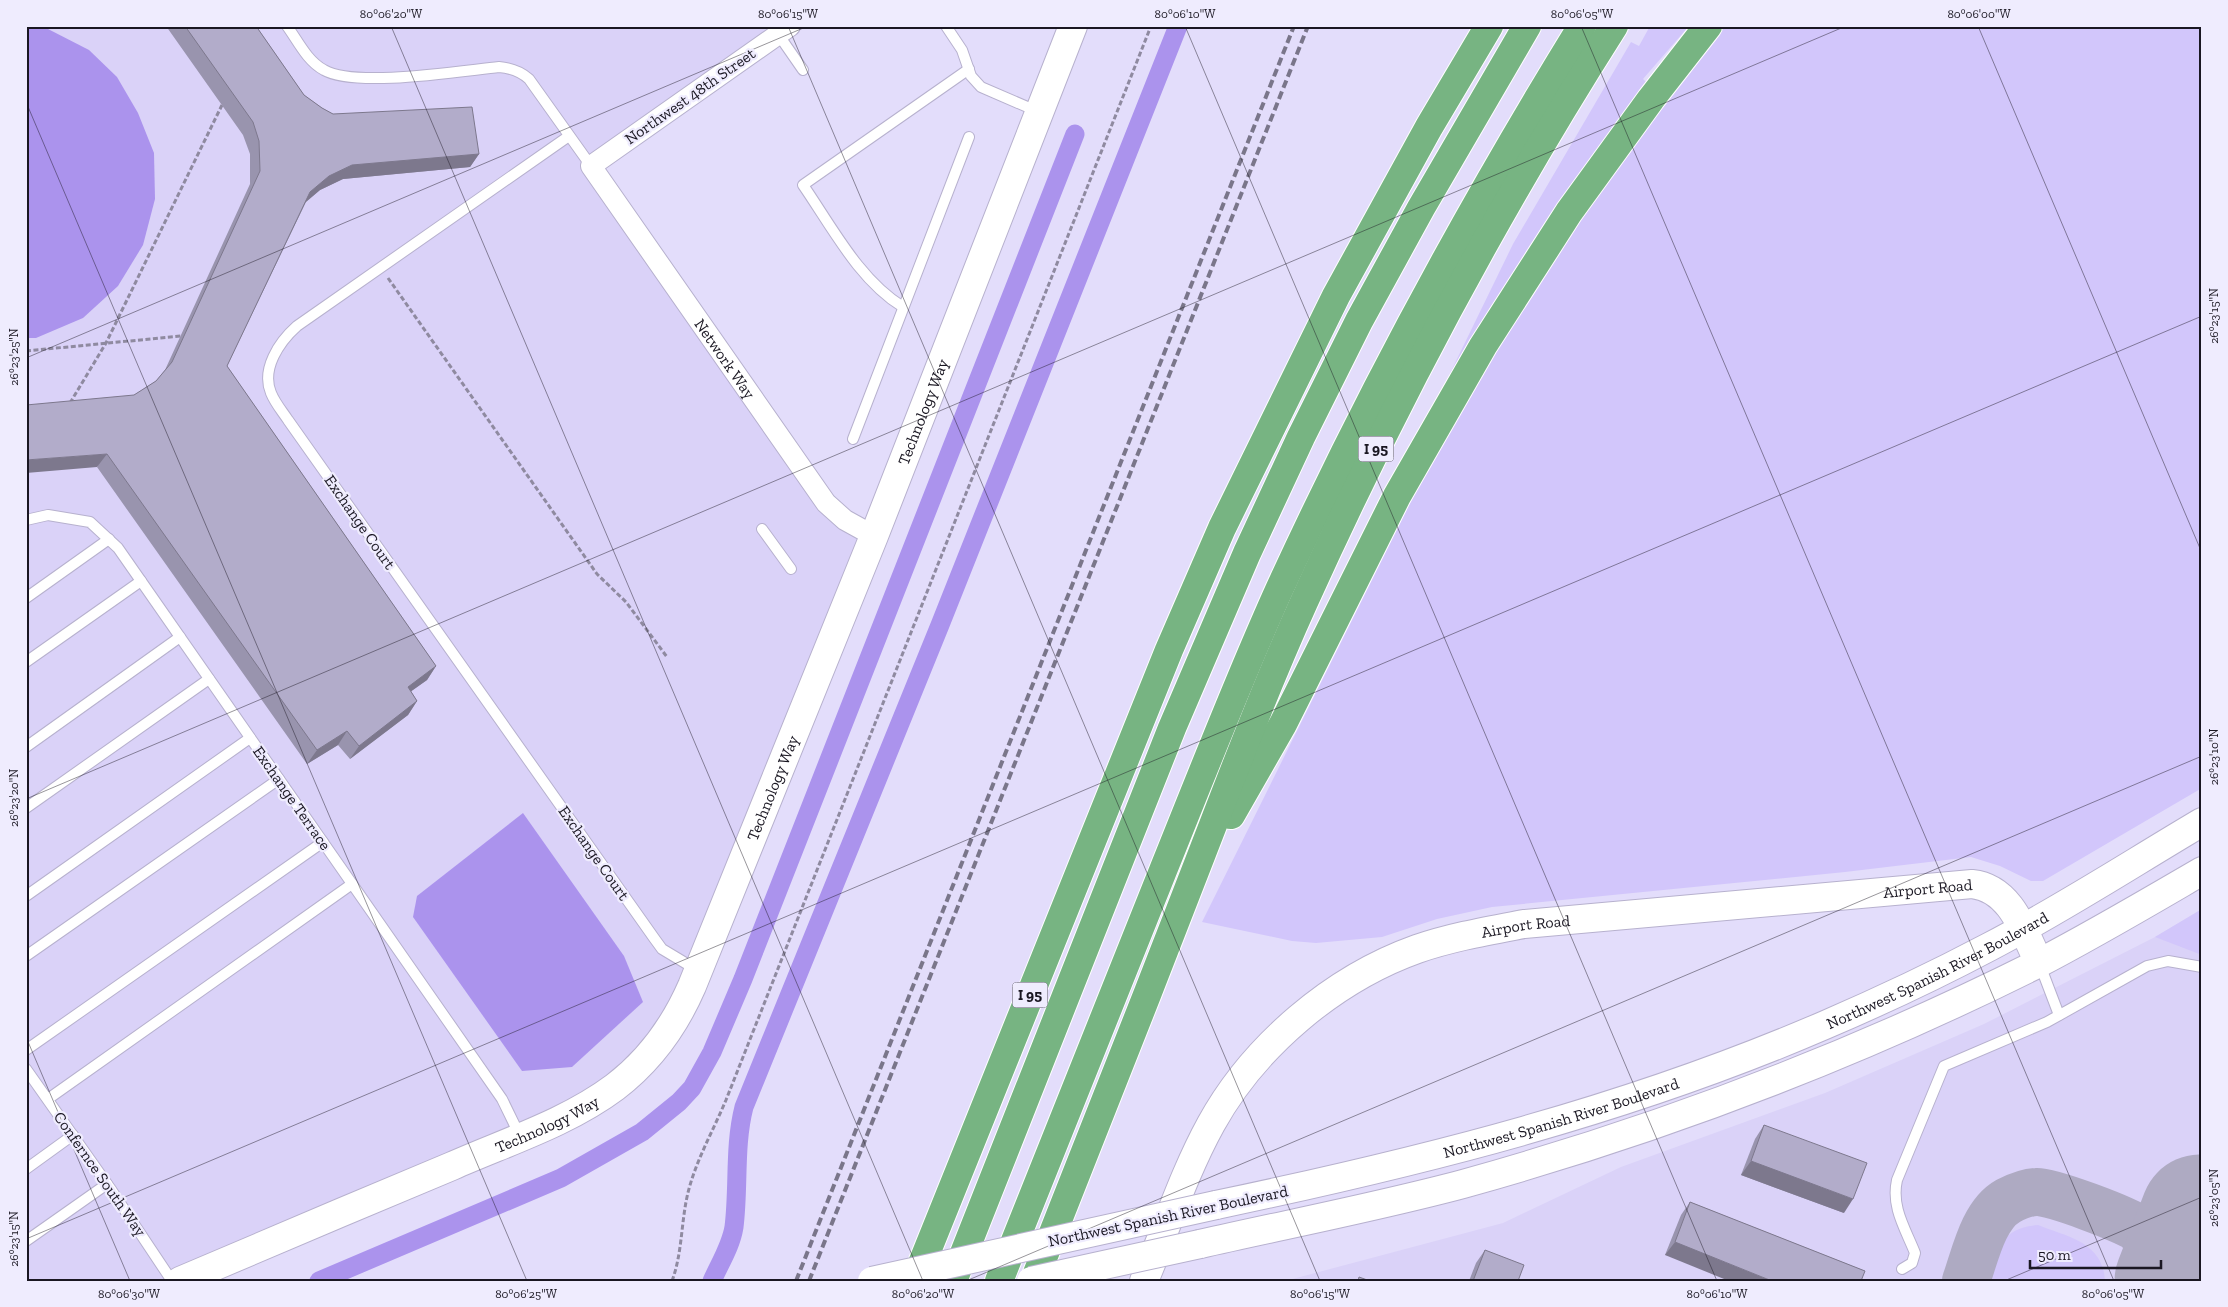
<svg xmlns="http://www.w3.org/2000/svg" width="2228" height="1307" viewBox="0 0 2228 1307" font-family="'Zilla Slab',serif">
<rect width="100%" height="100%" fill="#e3ddfb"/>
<g fill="#dad2f8">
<path d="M26 26H790L591 166 816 490 874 536 692 986 630 1074 180 1281H26Z"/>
<path d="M2202 909V1281H1285L1503 1223 1621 1167 1825 1093 1984 1024 2155 937Z"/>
</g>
<g fill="#d2c6fb">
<path d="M1650 26H1689L1643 79 1651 87 1438 398 1513 244 1631 42 1639 46Z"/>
<path d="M1724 26H2202V788L2043 881H2031L2000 866 1971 857 1845 872 1492 907 1437 919 1382 937 1316 943 1292 941 1202 922 1454 415 1616 165Z"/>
<path d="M2202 909V955L2155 937Z"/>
<path d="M2038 1225C2068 1237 2103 1242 2105 1281H1985C1997 1250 2000 1228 2038 1225Z"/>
</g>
<g fill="#ab93ed">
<path d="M26 26 48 29 89 50 117 77 138 113 154 153 155 199 143 245 118 286 83 318 36 338H26Z"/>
<path d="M523 813 624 956 643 1002 572 1067 522 1071 413 917 417 896Z"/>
</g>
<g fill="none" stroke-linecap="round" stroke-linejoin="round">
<g stroke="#ab93ed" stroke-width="19">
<path d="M319 1281 561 1178 642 1132 679 1102 692 1088 712 1052 743 979 1075 134"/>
<path d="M712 1281C720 1263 731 1246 734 1227 739 1187 734 1146 744 1107L940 625 1178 26"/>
</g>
<path stroke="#aeaac2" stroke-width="48" d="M1966 1281C1975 1256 1983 1215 2008 1201 2016 1197 2028 1192 2037 1192 2050 1191 2127 1220 2137 1228 2152 1241 2163 1262 2167 1281"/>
<path stroke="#aeaac2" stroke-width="119" d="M2174 1281 2200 1214"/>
<defs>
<g id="lane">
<path d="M287 26C298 41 307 61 324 70 355 88 460 71 499 67 511 68 520 71 529 79L591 166"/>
<path d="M946 26 962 50 971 76 981 87 1039 112"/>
<path d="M778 34 803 70"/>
<path d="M569 136 297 326C279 342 261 369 271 393 275 403 282 411 288 420L654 938 662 949 697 970"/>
<path d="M903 307C859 280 832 227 803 185L969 69"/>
<path d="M853 439 969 137"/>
<path d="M26 520 48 515 90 522 118 548 502 1099 520 1136"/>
<path d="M762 529 791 569"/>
<path d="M26 598 109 539"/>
<path d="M26 662 141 581"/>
<path d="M26 747 180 637"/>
<path d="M26 808 209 679"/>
<path d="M26 896 250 738"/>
<path d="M26 956 279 779"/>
<path d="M2040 965 2059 1015"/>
<path d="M26 1050 323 842"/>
<path d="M26 1069 112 1191 172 1281"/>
<path d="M48 1099 352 884"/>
<path d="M26 1169 73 1135"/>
<path d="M26 1241 107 1184"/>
<path d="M1902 1269 1912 1263 1915 1253C1905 1228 1891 1207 1897 1180L1944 1066 2047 1022 2147 966 2168 961 2202 967"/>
</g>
<g id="street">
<path id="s1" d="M790 26 591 166 826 503 845 520 874 536"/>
</g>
<g id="secondary">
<path id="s2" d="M1216 1205C1425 1161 1628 1110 1825 1025 1881 1001 1936 975 1989 947 2062 909 2131 864 2202 822"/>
<path d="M1200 1244C1288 1224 1377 1207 1463 1184 1661 1129 1853 1056 2037 964 2093 935 2147 903 2202 871"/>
<path id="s3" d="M180 1281C271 1242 361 1204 452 1166 506 1142 567 1123 615 1087 649 1061 675 1025 692 986L874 536 1073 26"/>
<path id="s4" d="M1144 1281C1166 1229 1184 1173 1211 1124 1254 1046 1333 979 1417 949 1452 937 1487 931 1524 924L1972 884C2011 888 2024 932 2039 963"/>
</g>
<g id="highway">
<path d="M1231 815 1283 724 1397 496 1483 346 1569 212 1651 99 1708 26"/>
<path d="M915 1281 1169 650 1222 528 1336 296 1429 127 1489 26"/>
<path d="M953 1281 1172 728 1247 553 1301 437 1359 321 1421 208 1527 26"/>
<path d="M999 1281C1054 1145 1108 1009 1162 873 1200 779 1237 683 1279 590 1368 396 1470 208 1582 26"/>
<path d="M1034 1281C1085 1151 1137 1022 1187 892 1225 795 1261 697 1304 602 1394 403 1497 210 1614 26"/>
</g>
</defs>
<use href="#lane" stroke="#b7b1ce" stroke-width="12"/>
<use href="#street" stroke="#b7b1ce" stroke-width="22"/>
<use href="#secondary" stroke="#b7b1ce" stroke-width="30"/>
<use href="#highway" stroke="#fff" stroke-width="30"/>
<g stroke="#8f8aa0" stroke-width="3" stroke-dasharray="5 2.5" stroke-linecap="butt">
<path d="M388 278 597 574 626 602 667 657"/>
<path d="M26 351 181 336"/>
<path d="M70 403 106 343 222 105"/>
<path d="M672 1281C682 1254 681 1225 687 1197 694 1164 713 1131 726 1100L1151 26"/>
</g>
<use href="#lane" stroke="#fff" stroke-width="10"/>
<use href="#street" stroke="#fff" stroke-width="20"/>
<use href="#secondary" stroke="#fff" stroke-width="28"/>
<use href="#highway" stroke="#77b482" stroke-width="28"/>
<g stroke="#7a768a" stroke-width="4" stroke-dasharray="8 4" stroke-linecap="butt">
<path d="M796 1281 1294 26"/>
<path d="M809 1281 1308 26"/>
</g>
<defs>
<g id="secondary-bridge">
<path d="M872 1281 1216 1205"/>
<path d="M1031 1281 1200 1244"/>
</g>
</defs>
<use href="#secondary-bridge" stroke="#b7b1ce" stroke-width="30" stroke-linecap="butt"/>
<use href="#secondary-bridge" stroke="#fff" stroke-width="28"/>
</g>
<g fill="#9994ae">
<path d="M166 26H256L304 95 322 108 333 114 479 154 470 167 343 179 320 190 306 202 227 366 436 666 427 680 411 691 417 701 408 715 350 759 338 745 307 764 97 467 134 395 156 381 165 370 250 184V154L243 135Z"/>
<path d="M1764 1125 1844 1213 1741 1175 1755 1139Z"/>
<path d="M1690 1202 1865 1271 1665 1255 1681 1215Z"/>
<path d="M1485 1250 1518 1281H1469L1476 1263Z"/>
</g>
<g fill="#7d788d">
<path d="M479 154 470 167 343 179 320 190 301 206 310 192 329 176 352 165Z"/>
<path d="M107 454 97 467 26 473V460Z"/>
<path d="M436 666 427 680 399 700 408 687Z"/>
<path d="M417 701 408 715 350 759 359 746Z"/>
<path d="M347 731 338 745 307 764 317 750Z"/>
<path d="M1751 1161 1853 1199 1844 1213 1741 1175Z"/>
<path d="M1675 1242 1772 1281H1729L1665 1255Z"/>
</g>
<g fill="#b2acca" stroke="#7d788d">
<path d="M185 26H256L304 95 322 108 333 114 472 107 479 154 352 165 329 176 310 192 227 366 436 666 408 687 417 701 359 746 347 731 317 750 107 454 26 460V405L134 395 156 381 172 362 260 171 259 141 253 122Z"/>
<path d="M1764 1125 1867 1163 1853 1199 1751 1161Z"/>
<path d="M1690 1202 1865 1271 1861 1281H1772L1675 1242Z"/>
<path d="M1485 1250 1524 1265 1518 1281H1473Z"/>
<path d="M1359 1277 1370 1281H1358Z"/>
</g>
<path fill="none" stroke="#1a1722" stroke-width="1" stroke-opacity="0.45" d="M391 26 923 1281M788 26 1320 1281M1185 26 1717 1281M1581 26 2114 1281M1978 26 2202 553M26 102 527 1281M26 358 808 26M26 799 1846 26M26 1037 130 1281M26 1239 2202 316M966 1281 2202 756M2004 1281 2202 1197"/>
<g text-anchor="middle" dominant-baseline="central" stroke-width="4.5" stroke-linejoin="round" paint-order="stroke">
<g fill="#efecfe" stroke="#5a5764" stroke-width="1">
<rect x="1358.5" y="436.5" width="35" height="25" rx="4"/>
<rect x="1012.5" y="982.5" width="35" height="25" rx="4"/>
</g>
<g font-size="15" font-weight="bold" fill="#1a1722">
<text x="1376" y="449">I 95</text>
<text x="1030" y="995">I 95</text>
</g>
<g font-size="16" fill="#1a1722" stroke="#efecfe">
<text transform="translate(690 96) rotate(-35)">Northwest 48th Street</text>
<text stroke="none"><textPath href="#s1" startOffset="478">Network Way</textPath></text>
<text stroke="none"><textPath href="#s3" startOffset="1224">Technology Way</textPath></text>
<text transform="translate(360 522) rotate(55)">Exchange Court</text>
<text stroke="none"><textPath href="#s3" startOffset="819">Technology Way</textPath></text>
<text transform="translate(292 798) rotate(55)">Exchange Terrace</text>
<text transform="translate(594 853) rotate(55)">Exchange Court</text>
<text stroke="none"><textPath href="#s4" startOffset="962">Airport Road</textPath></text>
<text stroke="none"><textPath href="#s4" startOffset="558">Airport Road</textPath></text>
<text stroke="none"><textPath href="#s2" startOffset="761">Northwest Spanish River Boulevard</textPath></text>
<text stroke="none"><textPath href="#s2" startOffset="356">Northwest Spanish River Boulevard</textPath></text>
<text stroke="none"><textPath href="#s3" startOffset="399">Technology Way</textPath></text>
<text transform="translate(100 1174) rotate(55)">Confernce South Way</text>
<text transform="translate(1168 1216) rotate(-12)">Northwest Spanish River Boulevard</text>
</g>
</g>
<rect width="2228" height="1307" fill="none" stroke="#efecfe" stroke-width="55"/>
<path d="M2030 1260v8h131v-8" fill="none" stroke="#1a1722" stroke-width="2.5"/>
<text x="2038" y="1260" font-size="15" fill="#1a1722" stroke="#efecfe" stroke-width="4" paint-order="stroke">50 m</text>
<rect x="28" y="28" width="2172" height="1252" fill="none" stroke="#1a1722" stroke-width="2"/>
<g font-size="12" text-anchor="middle" fill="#1a1722">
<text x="391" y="18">80°06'20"W</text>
<text x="788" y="18">80°06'15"W</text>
<text x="1185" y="18">80°06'10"W</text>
<text x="1582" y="18">80°06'05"W</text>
<text x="1979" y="18">80°06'00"W</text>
<text transform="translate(2214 316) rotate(-90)" y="4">26°23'15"N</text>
<text transform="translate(14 357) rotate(-90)" y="4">26°23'25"N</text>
<text transform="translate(2214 757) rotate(-90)" y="4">26°23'10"N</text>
<text transform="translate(14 798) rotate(-90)" y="4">26°23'20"N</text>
<text transform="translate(2214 1198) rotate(-90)" y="4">26°23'05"N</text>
<text transform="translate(14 1239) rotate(-90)" y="4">26°23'15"N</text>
<text x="129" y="1298">80°06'30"W</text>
<text x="526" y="1298">80°06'25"W</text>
<text x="923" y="1298">80°06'20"W</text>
<text x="1320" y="1298">80°06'15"W</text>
<text x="1717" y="1298">80°06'10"W</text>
<text x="2113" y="1298">80°06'05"W</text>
</g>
</svg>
